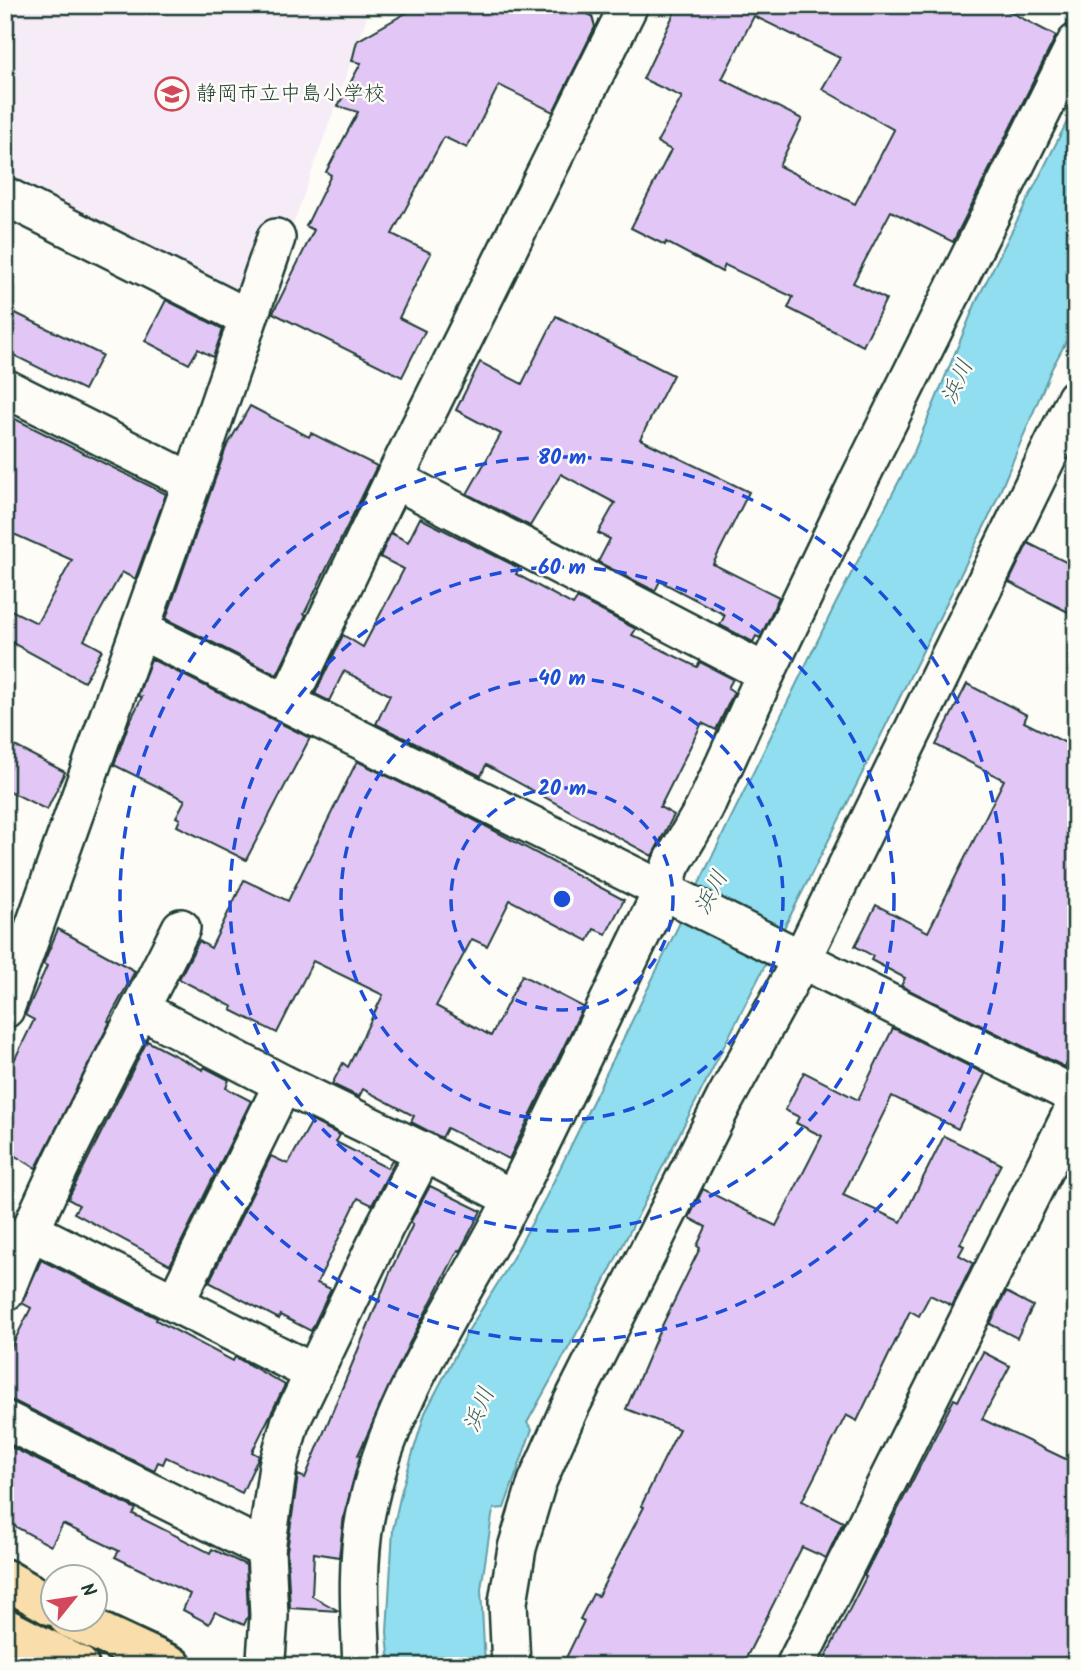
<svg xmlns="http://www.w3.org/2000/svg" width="1081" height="1671" viewBox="0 0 1081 1671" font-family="Kalam,'Klee One',sans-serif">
<rect width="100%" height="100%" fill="#fdfcf7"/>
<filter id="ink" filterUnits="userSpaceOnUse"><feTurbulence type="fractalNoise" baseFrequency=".0143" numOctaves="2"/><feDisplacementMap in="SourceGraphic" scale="14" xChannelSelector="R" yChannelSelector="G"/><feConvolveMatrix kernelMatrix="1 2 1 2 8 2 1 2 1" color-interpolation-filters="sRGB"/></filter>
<g filter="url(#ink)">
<path fill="#f5ecf7" d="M5 5H371L289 236 238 293 5 182Z"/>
<path fill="#91def0" stroke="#639ea5" stroke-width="2" d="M1076 104V323L1051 370 991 513 847 804 595 1300 527 1423 532 1429 504 1508 494 1509 492 1516 481 1589 485 1666H390L387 1632 393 1529 402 1489 425 1413 468 1331 506 1270 546 1197 834 607 914 452 977 300Z"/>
<g fill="#e2c7f6" stroke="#1f3d34" stroke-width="2" fill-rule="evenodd">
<path d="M420 5H569L592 16 595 27 553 112 499 85 467 148 444 137 392 234 431 253 399 318 425 331 402 377 273 313 314 230 306 226 331 175 326 172 358 112 338 106 361 63 352 61 357 41Z"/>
<path d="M678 5H997L1056 36 953 242 891 211 853 283 886 299 863 346 788 308 793 297 725 265 722 272 666 242 665 245 631 228 671 150 657 142 682 97 643 79ZM754 16 840 58 822 89 894 130 855 204 779 166 802 119 722 79Z"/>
<path d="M166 300 223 329 213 357 198 349 189 364 145 341Z"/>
<path d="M5 308 102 355 84 390 5 351Z"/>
<path d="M556 316 673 375 640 439 749 492 713 564 779 597 760 638 756 636 753 642 720 625 725 615 660 581 655 591 598 562 610 539 598 533 615 503 561 474 530 526 467 494 501 434 456 410 480 362 522 384Z"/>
<path d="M250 406 309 437 311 433 377 466 304 614 306 615 277 675 166 619 226 448Z"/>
<path d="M5 414 166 494 135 579 122 572 84 640 102 650 84 682 5 639V607L37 623 72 560 16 535H5Z"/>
<path d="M420 518 519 568 516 574 573 605 577 599H579L636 629 632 635 697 667 700 662 733 679 728 688 734 692 716 730 702 723 660 807 674 815 652 856 486 765 481 776 376 724 390 695 344 671 329 701 315 694 343 635 363 647 404 569 380 557 391 533 408 542Z"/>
<path d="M1028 543 1076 567V616L1009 582Z"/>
<path d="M151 659 310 738 246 860 177 826 180 819 176 817 185 800 114 765 129 723 142 697 138 696Z"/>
<path d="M967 684 1027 715 1024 722 1076 748V1045L1065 1067 901 986 905 978 871 960 873 956 855 946 876 905 928 932 1004 780 936 745Z"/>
<path d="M5 741 65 772 47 810 5 789Z"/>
<path d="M357 761 461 813 624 900 606 934 594 929 588 941 510 900 487 946 472 939 436 1006 491 1036 522 975 583 1007 509 1159 447 1128 442 1138 411 1122 414 1116 363 1089 359 1097 332 1084 343 1063 348 1067 383 995 313 961 277 1033 231 1010 233 1007 179 979 199 941 211 948 244 880 288 901Z"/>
<path d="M58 929 135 971 108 1021 110 1022 36 1168 5 1150V1079L34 1020 25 1015 47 966 43 964Z"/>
<path d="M893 1028 985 1074 958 1129 892 1096 843 1195 901 1222 944 1136 1001 1164 960 1244 964 1246 959 1255 973 1263 952 1306 930 1295 919 1316 910 1311 857 1421 846 1415 802 1501 843 1522 826 1558 802 1547 742 1666H562L584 1621 580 1619 593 1594 598 1596 644 1507 641 1506 679 1429 626 1409 658 1334 700 1248 697 1246 706 1227 689 1218 703 1189 776 1226 822 1136 796 1123 799 1117 785 1110 804 1072 858 1100Z"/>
<path d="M147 1041 203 1070 204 1067 229 1080 226 1088 251 1101 170 1265 74 1213 79 1205 68 1199Z"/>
<path d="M312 1121 340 1135 336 1142 387 1168 392 1160 395 1161 372 1205 358 1198 317 1283 331 1289 311 1331 280 1315 279 1319 209 1282 271 1156 288 1164Z"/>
<path d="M430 1186 481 1211 460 1251 458 1250 409 1344 358 1455 360 1456 344 1515 339 1557 314 1553 312 1596 339 1611 290 1608 287 1551 298 1475 305 1478 391 1270 413 1224 410 1223Z"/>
<path d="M41 1260 157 1318 156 1320 233 1361 235 1357 285 1385 252 1452 259 1456 242 1493 166 1457 163 1464 158 1462 154 1471 14 1401 5 1399V1359L31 1308 22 1303Z"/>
<path d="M1006 1292 1033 1306 1017 1338 990 1324Z"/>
<path d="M983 1352 1010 1366 982 1419 1076 1464V1640L1063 1666H821L866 1577 864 1576 954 1399 958 1401Z"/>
<path d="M5 1444 136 1509 133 1514 210 1553 212 1549 246 1565 248 1616 244 1625 215 1612 209 1624 183 1610 190 1594 115 1557 119 1551 63 1524 51 1546 5 1521Z"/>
</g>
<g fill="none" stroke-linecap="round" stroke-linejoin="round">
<defs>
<g id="minor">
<path d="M5 196 248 318"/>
<path d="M5 388 192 482"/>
<path d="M394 479 766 673"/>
<path d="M140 630 1076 1096"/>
<path d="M287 703 394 479 629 5"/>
<path d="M5 1009 192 482 276 238"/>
<path d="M141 1010 283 1084 424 1152 385 1226 290 1423 278 1466 266 1550 269 1616 266 1659"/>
<path d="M424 1152 513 1199"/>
<path d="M29 1230 314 1373"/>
<path d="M5 1292C54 1166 121 1049 181 928"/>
<path d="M175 1303 283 1084"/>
<path d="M5 1420 266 1550"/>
<path d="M362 1666C360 1617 356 1567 365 1518 387 1402 460 1302 513 1199 565 1097 612 992 663 890L671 865 704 809 766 673 859 480 1076 43"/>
<path d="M511 1666 508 1602 517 1548 537 1482 569 1409 725 1099 801 960 1076 398"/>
<path d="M795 1666 1076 1105"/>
</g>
<g id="highway">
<path d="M5 1579 52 1606"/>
<path d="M69 1618 172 1666"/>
<path d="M5 1628 79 1666"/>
</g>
</defs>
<use href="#minor" stroke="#1f3d34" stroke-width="42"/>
<use href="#highway" stroke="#1f3d34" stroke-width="44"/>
<use href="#minor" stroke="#fdfcf7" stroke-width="37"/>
<use href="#highway" stroke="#f9deab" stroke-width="38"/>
</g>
</g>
<g fill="none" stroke="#1d4ed8" stroke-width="3.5" stroke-dasharray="12 9">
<circle cx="562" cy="899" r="111"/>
<circle cx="562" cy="899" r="221"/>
<circle cx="562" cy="899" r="332"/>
<circle cx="562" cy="899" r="442"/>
</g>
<defs>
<symbol id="school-ring" viewBox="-11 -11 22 22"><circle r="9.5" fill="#fdfcf7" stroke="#d1495b" stroke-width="1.5"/><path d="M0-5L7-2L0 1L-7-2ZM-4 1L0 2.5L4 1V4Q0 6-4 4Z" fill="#d1495b"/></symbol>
</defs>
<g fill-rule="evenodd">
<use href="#school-ring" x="153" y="75" width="38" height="38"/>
</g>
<g text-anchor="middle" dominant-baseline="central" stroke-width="5" stroke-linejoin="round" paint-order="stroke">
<g font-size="21" fill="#1f3d34" stroke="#fdfcf7" text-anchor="start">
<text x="196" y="94">静岡市立中島小学校</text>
</g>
<g font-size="23" font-style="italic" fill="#365d5a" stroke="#fdfcf7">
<text transform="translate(958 382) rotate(-65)">浜川</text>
<text transform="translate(712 893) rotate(-62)">浜川</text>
<text transform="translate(480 1410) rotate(-67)">浜川</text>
</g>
</g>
<circle cx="562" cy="899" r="10" fill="#1d4ed8" stroke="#fdfcf7" stroke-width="3.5"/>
<g font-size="21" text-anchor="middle" font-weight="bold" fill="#1d4ed8" stroke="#fdfcf7" stroke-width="5" stroke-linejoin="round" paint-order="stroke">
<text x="562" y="464">80 m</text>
<text x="562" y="574">60 m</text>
<text x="562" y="685">40 m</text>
<text x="562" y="795">20 m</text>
</g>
<rect width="1081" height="1671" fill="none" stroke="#fdfcf7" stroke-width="28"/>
<rect x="14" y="14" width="1053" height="1643" fill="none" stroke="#1f3d34" stroke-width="2.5" filter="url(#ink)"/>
<g transform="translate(74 1598) rotate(60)"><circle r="33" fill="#fdfcf7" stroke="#a4b0a9" stroke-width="2"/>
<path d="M0-5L12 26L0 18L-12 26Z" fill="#d1495b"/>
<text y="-10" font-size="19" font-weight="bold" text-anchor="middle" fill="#1f3d34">N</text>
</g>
</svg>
